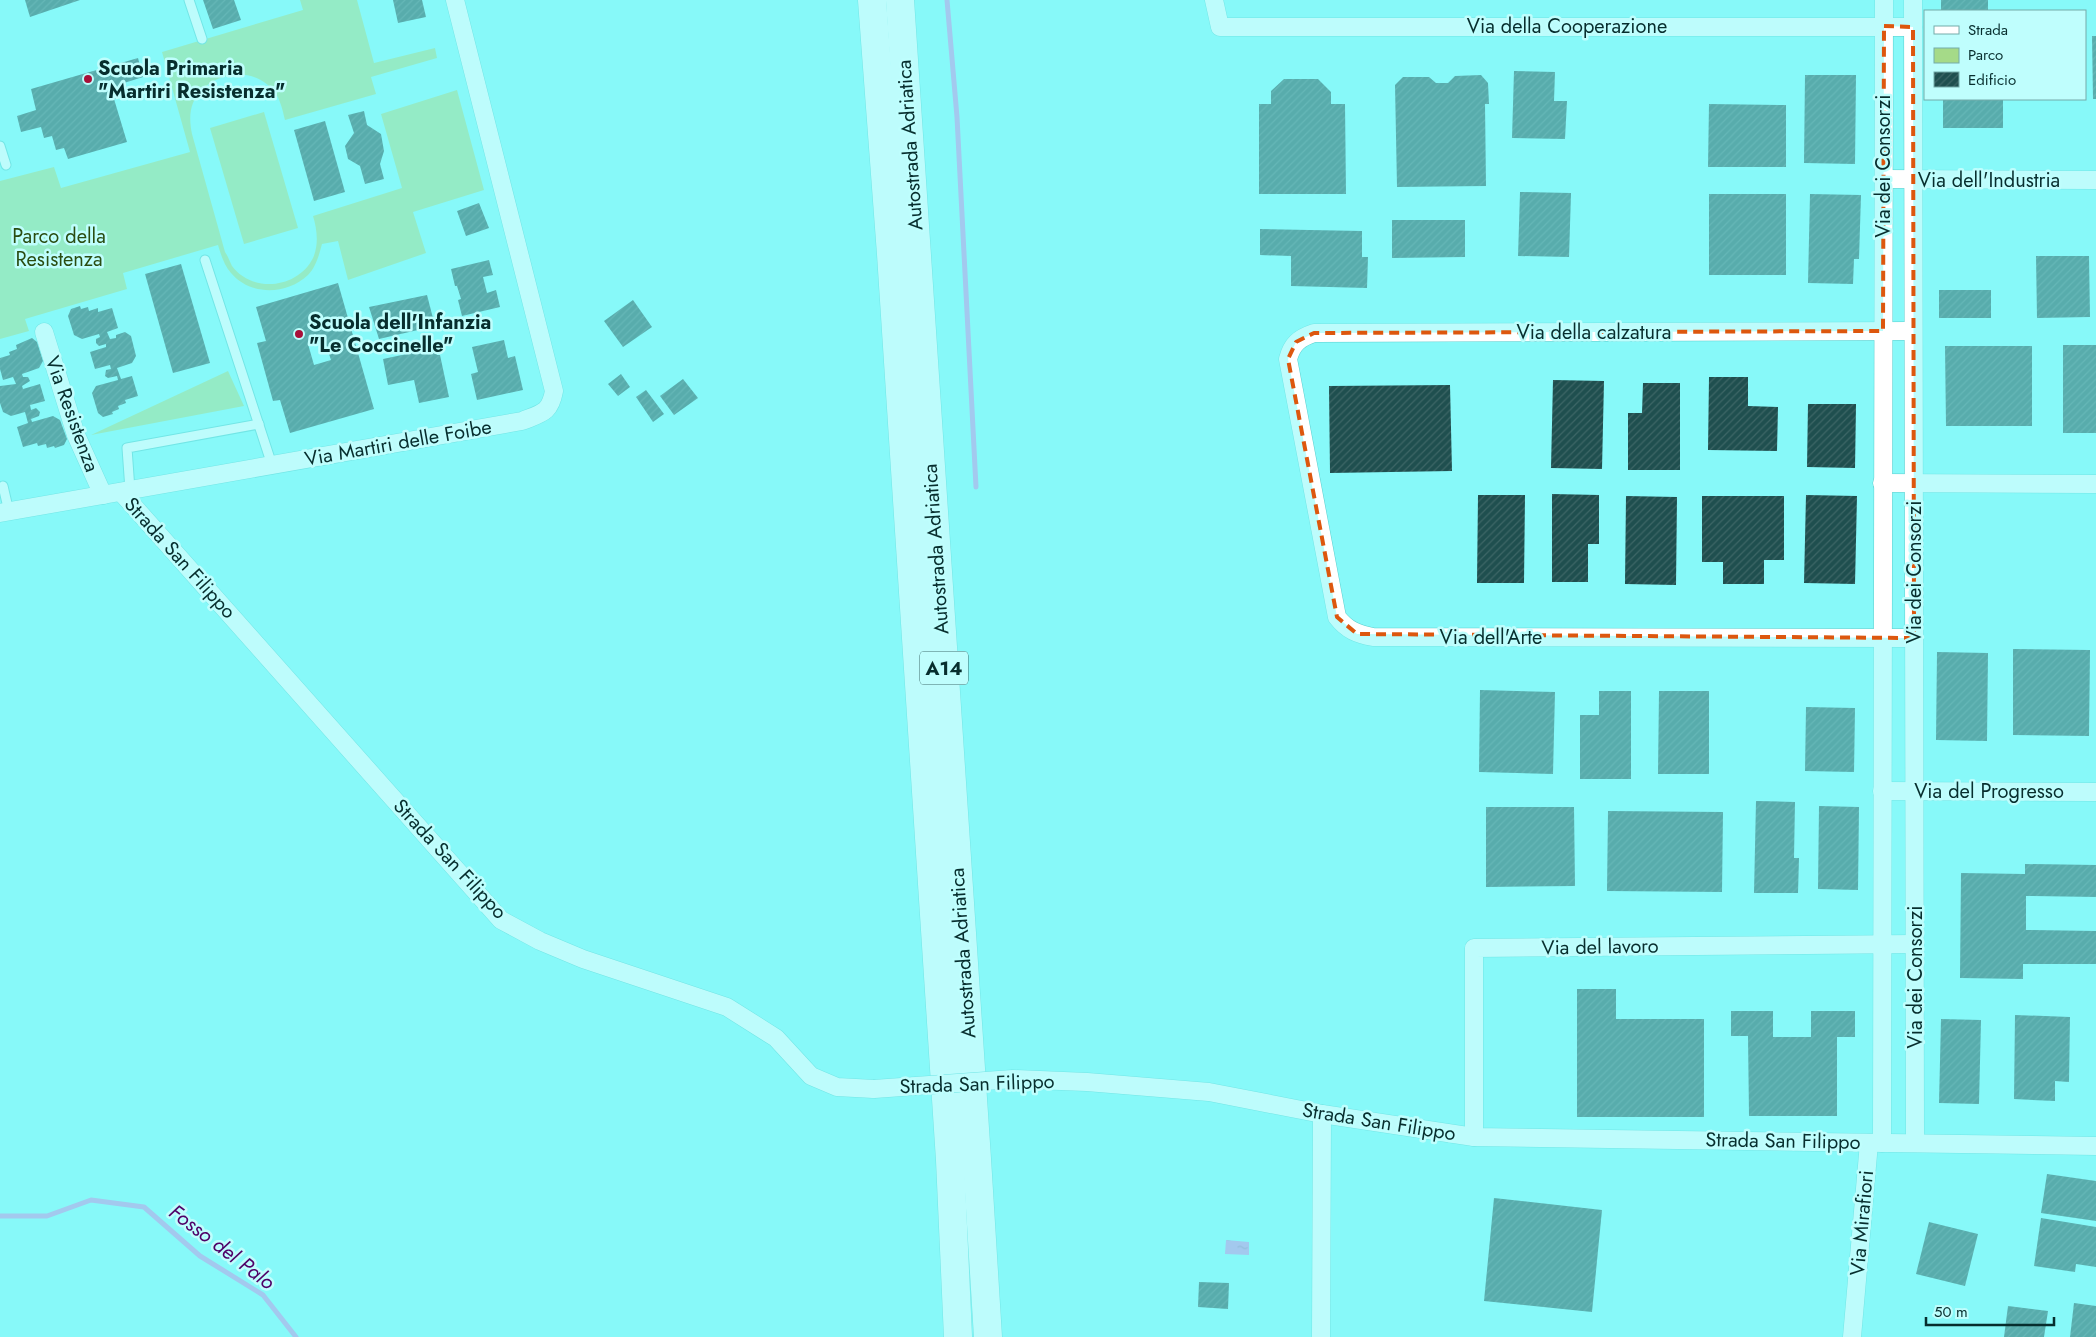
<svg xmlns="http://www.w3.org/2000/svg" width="2096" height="1337" viewBox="0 0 2096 1337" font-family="Jost,sans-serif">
<defs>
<pattern id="water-ripples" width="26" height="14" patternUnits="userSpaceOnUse" patternTransform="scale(1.25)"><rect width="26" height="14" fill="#c68edf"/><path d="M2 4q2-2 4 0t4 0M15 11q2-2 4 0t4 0" fill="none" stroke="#9f74b5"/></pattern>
<pattern id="building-hatch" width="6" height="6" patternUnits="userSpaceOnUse" patternTransform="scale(1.25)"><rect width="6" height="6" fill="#1f4f4f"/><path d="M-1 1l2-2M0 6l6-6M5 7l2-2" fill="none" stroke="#3d6666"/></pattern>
</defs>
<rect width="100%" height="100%" fill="#87f9f9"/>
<g fill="#a5da88">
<path d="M300 0H357L374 63 435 48 437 58 371 77 376 94 285 120C283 112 281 102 276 94 255 63 208 71 193 103 189 113 190 124 192 134L225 252C228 256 230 262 232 266 253 294 298 288 313 258 319 245 317 229 313 216L402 188 381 114 457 90 484 190 413 212 426 253 348 280 338 241 322 244C319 255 316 267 308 275 287 295 250 296 231 273 224 265 221 255 218 245L123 273 127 289 25 319 29 331 0 339V181L54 167 61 188 190 152 162 52 303 10Z"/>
<path d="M264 112 298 228 244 244 210 128Z"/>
<path d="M228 371 244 406 91 435Z"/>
</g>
<path fill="url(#water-ripples)" d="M1226 1240 1249 1242V1255L1225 1254Z"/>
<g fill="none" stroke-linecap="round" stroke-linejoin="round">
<g stroke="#c68edf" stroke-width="5">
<path d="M947 0 957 117 976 487"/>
<path d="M0 1216H47L91 1200 144 1207 200 1256 263 1295 296 1337"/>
</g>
</g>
<g fill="url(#building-hatch)" fill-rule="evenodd">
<path d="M25 0H80L30 17Z"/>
<path d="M203 0H234L241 20 213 29Z"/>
<path d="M393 0H422L426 17 398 23Z"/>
<rect x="1941" y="0" width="47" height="11"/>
<path d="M2092 36H2096V99H2093Z"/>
<path d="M138 58 143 77 124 83 128 95 114 99 127 142 68 159 64 148 56 150 52 136 44 138 41 127 21 132 17 116 36 110 31 89Z"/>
<path d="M1514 71 1555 72 1554 101H1567L1565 139 1512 138Z"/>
<path d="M1481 75 1488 83 1489 104H1485L1486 186 1397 187 1395 85 1403 77H1429L1436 83H1448L1455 76Z"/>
<path d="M1805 75H1856L1855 164 1804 163Z"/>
<path d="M1284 79H1318L1331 92V104H1345L1346 194H1259V104H1271V91Z"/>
<rect x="1943" y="99" width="60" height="29"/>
<path d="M1709 104 1786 105V167H1708Z"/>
<path d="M364 111 367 125 381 134 384 151 380 164 384 179 365 184 360 166 348 159 345 146 354 133 348 115Z"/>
<path d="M325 121 345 192 314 201 294 130Z"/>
<path d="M1520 192 1571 193 1569 257 1518 256Z"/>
<rect x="1709" y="194" width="77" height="81"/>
<path d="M1810 194 1861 195 1859 259H1854L1853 284 1808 283Z"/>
<path d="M479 203 489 228 466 236 457 211Z"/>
<path d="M1392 220H1465V257L1392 258Z"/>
<path d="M1260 229 1362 231V257H1368L1367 288 1291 286V256L1260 255Z"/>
<path d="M2036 256H2089L2090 317 2037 318Z"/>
<path d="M489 260 493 275 483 277 487 293 496 290 500 307 462 316 458 300 461 299 457 286H455L451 269Z"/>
<path d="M181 264 210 363 173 373 145 274Z"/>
<path d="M338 283 374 409 290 433 280 400 273 401 257 343 266 341 256 307ZM324 339 331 360 314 365 308 344Z"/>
<rect x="1939" y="290" width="52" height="28"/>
<path d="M427 295 435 326 379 339 369 307Z"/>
<path d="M633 300 652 327 623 347 604 321Z"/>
<path d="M80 306 81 309 88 307 89 311 98 308V312L112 308 118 328 107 332 110 339 116 338V335L125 332 131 336 136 356 132 363 117 368 121 379 132 376 138 396 125 400 126 403 118 406 119 409 112 412 113 414 103 417 98 413 92 393 96 386 118 380 117 376 108 378 105 376 106 370 111 369 110 365 95 369 90 352 106 347V344L99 346 96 343V339L100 337 99 334 82 339 74 335 68 316 71 309Z"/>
<path d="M32 338 37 342 43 361 39 368 22 374 23 377H28L30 381 22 386 23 389 40 384 45 401 30 405 31 410 36 408 40 412 39 416 31 419 32 422 53 416 60 420 67 439 64 445 55 448 54 446 47 448 46 444 38 446 37 443 23 447 17 427 28 423 25 412 11 416 3 412 0 403V386L16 384 13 377 3 380 0 369V358L10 355 9 352 17 349 16 345Z"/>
<path d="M504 340 508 358 515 356 523 390 477 400 471 374 478 372 472 347Z"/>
<rect x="2063" y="345" width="33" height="88"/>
<path d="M1945 346H2032V426H1946Z"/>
<path d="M435 348 437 355H440L449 397 419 403 414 380 388 385 383 359Z"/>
<path d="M621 374 630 387 618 396 608 384Z"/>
<path d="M1709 377H1748V406L1778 407 1777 451 1708 450Z"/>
<path d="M683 379 698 398 674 415 660 396Z"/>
<path d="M1553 380 1604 381 1602 469 1551 468Z"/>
<path d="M1643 383H1680V470H1628V413H1642Z"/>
<path d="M1450 385 1452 471 1330 473 1329 386Z"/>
<path d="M646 390 664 414 653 422 636 397Z"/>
<path d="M1808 404H1856L1855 468 1807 467Z"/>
<path d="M1552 494 1599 495V544H1588V582H1552Z"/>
<path d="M1478 495H1525L1524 583H1477Z"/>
<path d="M1806 495 1857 496 1855 584 1804 583Z"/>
<path d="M1626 496 1677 497 1676 585 1625 584Z"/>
<path d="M1702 496H1784V560H1764V584H1723V562H1702Z"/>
<path d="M2013 649 2090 650 2089 736 2013 735Z"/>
<path d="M1937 652 1988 653 1987 741 1936 740Z"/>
<path d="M1480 690 1555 692 1553 774 1479 772Z"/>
<path d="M1599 691H1631V779H1580V715H1599Z"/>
<path d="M1659 691H1709V774H1658Z"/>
<path d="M1806 707 1855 708 1854 772 1805 771Z"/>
<path d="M1756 801 1795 802 1794 858H1799L1798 893H1754Z"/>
<path d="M1819 806 1859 807 1858 890 1818 889Z"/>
<path d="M1486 807H1574L1575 886 1486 887Z"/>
<path d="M1608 811 1723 812 1722 892 1607 891Z"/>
<path d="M2025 864 2096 865V897L2026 896V930L2096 931V964H2023V979L1960 978 1961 873 2025 874Z"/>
<path d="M1577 989H1616V1019H1704V1117H1577Z"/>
<path d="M1731 1011H1773V1037H1811V1011H1855V1037H1837V1116H1749L1748 1036H1731Z"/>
<path d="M2015 1015 2070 1017 2069 1082 2055 1081V1101L2014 1099Z"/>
<path d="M1941 1019 1981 1020 1979 1104 1939 1103Z"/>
<path d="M2047 1174 2096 1181V1221L2041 1213Z"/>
<path d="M1494 1198 1602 1210 1592 1312 1484 1301Z"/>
<path d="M2041 1218 2096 1227V1267L2076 1264 2075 1272 2034 1266Z"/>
<path d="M1929 1222 1978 1234 1965 1286 1916 1274Z"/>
<path d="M1199 1282 1229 1283 1228 1309 1198 1307Z"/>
<path d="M2074 1303 2096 1306V1337H2070Z"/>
<path d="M2008 1306 2048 1311 2044 1337H2004Z"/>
</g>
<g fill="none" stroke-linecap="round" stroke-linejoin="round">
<defs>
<g id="service">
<path d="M189 0 202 39"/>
<path d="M0 146 6 165"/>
<path d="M205 260 272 465"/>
<path d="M3 486 9 512"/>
<path d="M130 490 127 448 259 424"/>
</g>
<g id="minor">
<path d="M1214 0 1220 27H1913"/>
<path d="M1913 0 1915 1143"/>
<path d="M1883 179 2096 180"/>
<path d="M1913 331 1314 333C1299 338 1292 344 1288 359L1337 617C1347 630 1357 634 1373 637L1914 638"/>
<path d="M44 332 76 435 103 495"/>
<path d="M1882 483 2096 484"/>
<path d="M121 492 501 920 540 941 583 959 727 1007 776 1038 811 1076 837 1087 874 1089"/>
<path d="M0 513 522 421C542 413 550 413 554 391L455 0"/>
<path d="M1882 791 2096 792"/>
<path d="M1013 1079 1087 1082 1209 1092 1322 1114 1474 1137 2096 1146"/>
<path d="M1474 1137V948L1915 944"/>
<path d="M1882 1143 1884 0"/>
<path d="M1321 1337 1322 1114"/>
<path d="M1852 1337 1869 1143"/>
</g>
<g id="motorway">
<path d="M872 0 891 254 950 1160 958 1337"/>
<path d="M900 0 977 1159 988 1337"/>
</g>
</defs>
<use href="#service" stroke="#5acece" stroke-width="11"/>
<use href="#minor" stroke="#5acece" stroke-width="19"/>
<use href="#motorway" stroke="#5acece" stroke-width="29"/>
<use href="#service" stroke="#fff" stroke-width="9"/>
<use href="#minor" stroke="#fff" stroke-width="18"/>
<use href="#motorway" stroke="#fff" stroke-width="28"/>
<defs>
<path id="minor-bridge" d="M874 1089 1013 1079"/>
</defs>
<use href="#minor-bridge" stroke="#5acece" stroke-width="19" stroke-linecap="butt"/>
<use href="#minor-bridge" stroke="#fff" stroke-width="18"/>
</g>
<path d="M0 0H2096V1337H0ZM1884 26 1913 27 1914 638 1357 634 1337 617 1288 359 1296 342 1314 333 1883 331Z" fill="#87f9f9" fill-opacity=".55" fill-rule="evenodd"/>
<path fill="none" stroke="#dd570e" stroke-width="4" stroke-dasharray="10 6" stroke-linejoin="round" d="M1884 26 1913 27 1914 638 1357 634 1337 617 1288 359 1296 342 1314 333 1883 331Z"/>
<g fill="#a81039" stroke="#bffefd" stroke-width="2">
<circle cx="88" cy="79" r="5"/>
<circle cx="299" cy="334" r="5"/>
</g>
<g text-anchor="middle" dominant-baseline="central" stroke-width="5" stroke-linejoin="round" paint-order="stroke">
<rect fill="#bffefd" stroke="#3e6c6c" stroke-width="1" x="920" y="651.5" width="48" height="33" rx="4"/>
<g font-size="19" font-weight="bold" fill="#072e2e">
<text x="944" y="668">A14</text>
</g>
<g font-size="20" fill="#072e2e" stroke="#bffefd">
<text x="1567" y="26">Via della Cooperazione</text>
<text transform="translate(910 145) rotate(-94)">Autostrada Adriatica</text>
<text transform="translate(1883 166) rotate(-90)">Via dei Consorzi</text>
<text x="1989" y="180">Via dell'Industria</text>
<text x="1594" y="332">Via della calzatura</text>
<text transform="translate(72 414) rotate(70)">Via Resistenza</text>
<text transform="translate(398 443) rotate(-10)">Via Martiri delle Foibe</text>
<text transform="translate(936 549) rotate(-94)">Autostrada Adriatica</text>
<text transform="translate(180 558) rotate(48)">Strada San Filippo</text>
<text transform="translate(1914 572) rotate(-90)">Via dei Consorzi</text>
<text x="1491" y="637">Via dell'Arte</text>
<text x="1989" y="791">Via del Progresso</text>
<text transform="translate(450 859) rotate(47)">Strada San Filippo</text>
<text transform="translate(1600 947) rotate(-1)">Via del lavoro</text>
<text transform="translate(963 953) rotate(-94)">Autostrada Adriatica</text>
<text transform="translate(1915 977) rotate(-90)">Via dei Consorzi</text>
<text transform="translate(977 1084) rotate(-2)">Strada San Filippo</text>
<text transform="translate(1379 1122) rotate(9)">Strada San Filippo</text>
<text transform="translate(1783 1141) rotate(1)">Strada San Filippo</text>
<text transform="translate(1862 1223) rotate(-85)">Via Mirafiori</text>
</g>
<g font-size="20" font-weight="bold" fill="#072e2e" stroke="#bffefd" text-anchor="start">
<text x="98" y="68">Scuola Primaria<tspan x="98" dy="23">"Martiri Resistenza"</tspan></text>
<text x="309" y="322">Scuola dell'Infanzia<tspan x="309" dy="23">"Le Coccinelle"</tspan></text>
</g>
<g font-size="20" fill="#2a4c11" stroke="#bffefd">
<text x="59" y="236">Parco della<tspan x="59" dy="23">Resistenza</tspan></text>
</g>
<g font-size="21" font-style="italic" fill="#4f0067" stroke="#bffefd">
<text transform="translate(222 1247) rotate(37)">Fosso del Palo</text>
</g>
</g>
<rect x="1924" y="10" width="162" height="90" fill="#bffefd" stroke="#75abaa"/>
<rect x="1934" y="26" width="25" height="8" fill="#ffffff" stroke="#75abaa"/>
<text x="1968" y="35" font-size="15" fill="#072e2e">Strada</text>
<rect x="1934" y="48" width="25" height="15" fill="#a5da88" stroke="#75abaa"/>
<text x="1968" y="60" font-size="15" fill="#072e2e">Parco</text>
<rect x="1934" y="72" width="25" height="15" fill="url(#building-hatch)" stroke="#75abaa"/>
<text x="1968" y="85" font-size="15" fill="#072e2e">Edificio</text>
<path d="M1926 1317v8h128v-8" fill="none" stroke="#072e2e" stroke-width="2.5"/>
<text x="1934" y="1317" font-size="15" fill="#072e2e" stroke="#bffefd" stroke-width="4" paint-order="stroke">50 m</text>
</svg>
